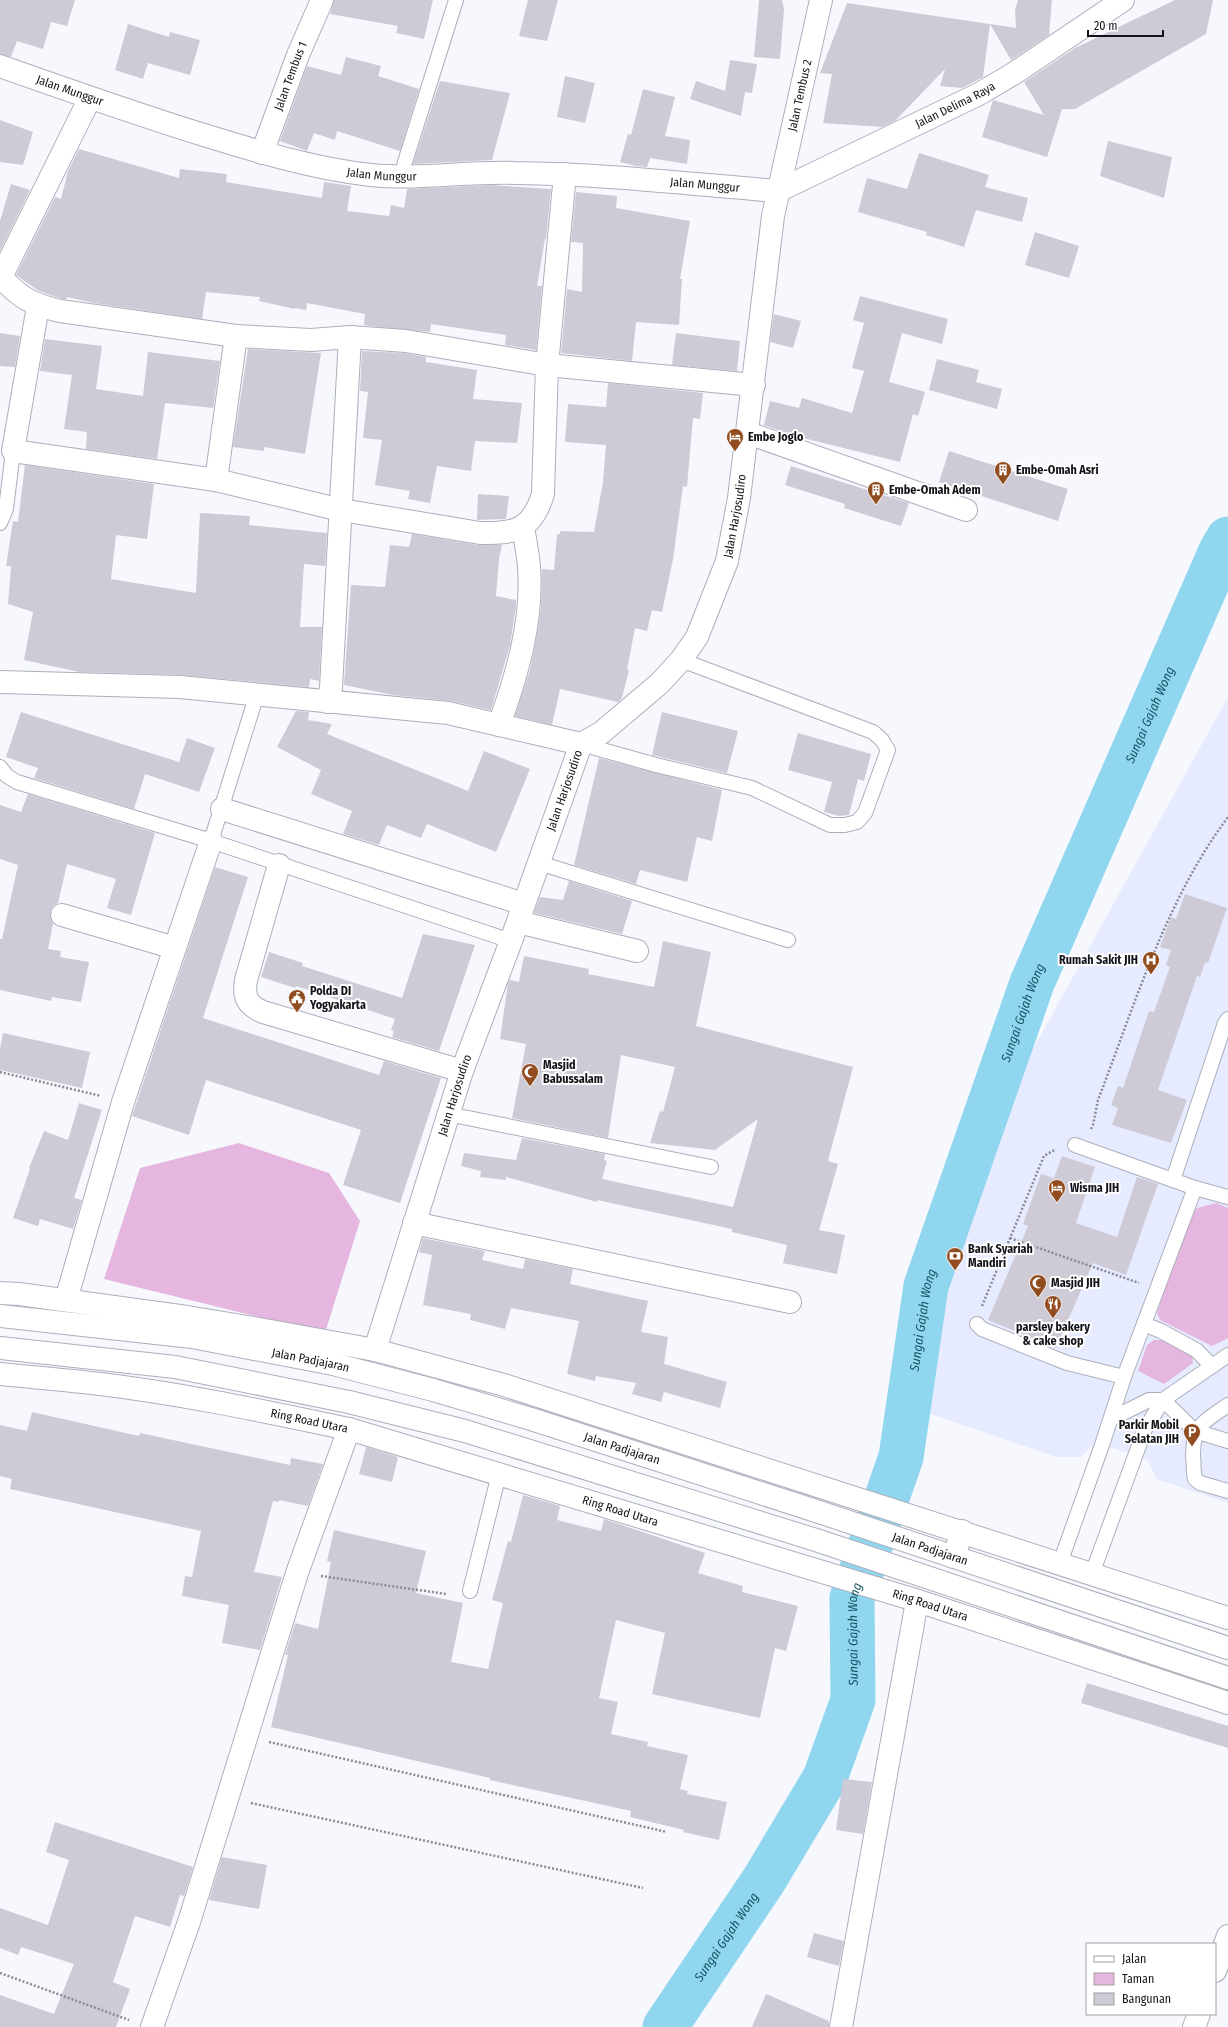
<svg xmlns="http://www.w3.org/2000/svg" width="1228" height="2027" viewBox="0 0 1228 2027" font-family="'Fira Sans Condensed',sans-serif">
<rect width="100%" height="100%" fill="#f7f8fe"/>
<path fill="#e7ebff" d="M1228 697V1503L1156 1479 1149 1462 1135 1455 1102 1445 1089 1448 1081 1457H1056L907 1406 920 1253Z"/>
<g fill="#e5b6df">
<path d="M239 1143 329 1173 360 1221 325 1333 104 1279 140 1168Z"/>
<path d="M1217 1203 1228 1208V1338L1212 1346 1160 1320 1157 1313 1190 1216 1197 1208Z"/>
<path d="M1154 1340H1162L1192 1356 1193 1363 1164 1384 1138 1371 1147 1345Z"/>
</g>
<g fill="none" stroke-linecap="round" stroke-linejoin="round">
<path stroke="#8fd6ee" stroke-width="45" id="s1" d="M665 2027 764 1880 825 1778 853 1700 852 1598 901 1457 926 1286 1032 983 1221 551 1228 539"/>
</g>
<g fill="#cecad6">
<path d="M0 0H75L67 26 51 22 43 49 17 41 11 57 0 54Z"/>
<path d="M334 0H433L424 39 396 33 398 26 330 14Z"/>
<path d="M528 0H558L547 41 519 36Z"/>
<path d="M759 0H782L784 9 780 59 754 57Z"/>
<path d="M1018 0H1052L1049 35 1011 60 990 24 1016 28 1015 10Z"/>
<path d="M1175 0H1213L1206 34 1075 109H1062L1047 157 982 137 993 100 1044 115 1024 82 1075 48Z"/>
<path d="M847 3 990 24 983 77 962 88 940 86 945 69 895 121 882 127 823 123 832 74 820 73Z"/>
<path d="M128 24 169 37 170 32 200 40 190 75 148 63 143 79 115 70Z"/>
<path d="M346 57 381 66 378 76 419 89 400 151 337 131 335 140 314 133 307 151 280 141 307 66 341 75Z"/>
<path d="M730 60 757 64 752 93 745 92 741 116 690 99 696 81 725 91Z"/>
<path d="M565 76 595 83 585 123 557 117Z"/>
<path d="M440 81 510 93 492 160 413 164Z"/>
<path d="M643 89 675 97 665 136 690 140 687 164 650 158 647 167 636 166 620 162 628 134 631 135Z"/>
<path d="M0 120 33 132 23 165 0 162Z"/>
<path d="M1108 141 1172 157 1164 198 1100 176Z"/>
<path d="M79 149 179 178 180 169 227 174 226 182 322 198 324 182 351 186 347 211 389 216 391 205 404 208 407 189 491 185 551 189 546 239H545L537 286H542L536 350 505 345 506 335 431 324 430 332 370 326 364 325 365 314 307 303 306 310 295 308V309L259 301 260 297 206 292 202 319 93 303 67 297V299H62L39 291 16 275 55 197 61 199 68 171Z"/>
<path d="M919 153 989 175 985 187 1028 198 1022 222 976 210 964 247 926 235 927 232 858 212 867 178 907 189Z"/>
<path d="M11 184 30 190 0 251V221Z"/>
<path d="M576 192 617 196 616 208 690 221 680 279H682L679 325 636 322 632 361 561 353 567 289 582 292 583 243 571 242Z"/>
<path d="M1035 232 1079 246 1069 278 1025 265Z"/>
<path d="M860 296 948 319 942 344 902 333 889 382 925 392 918 416 913 414 900 462 791 435 764 425 770 401 799 408 802 398 852 413 864 371 852 368 864 323 853 320Z"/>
<path d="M774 314 801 321 793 348 770 342Z"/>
<path d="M0 333 20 336 15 367 0 366Z"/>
<path d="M676 333 740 341 737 371 672 365Z"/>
<path d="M45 339 102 346 96 389 143 396 148 352 220 361 213 408 165 403 157 459 86 449 87 432 64 429 72 375 40 371Z"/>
<path d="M248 349 321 353 305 454 264 447V451L233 447Z"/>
<path d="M362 351 404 353 426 357V362L477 370 473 399 522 403 517 443 475 441 471 471 437 466 430 503 408 499 410 491 375 485 382 440 363 438 368 392 360 391Z"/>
<path d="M937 359 979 370 976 382 1002 389 997 409 929 390Z"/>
<path d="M608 383 703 393 700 419 693 418 687 487 683 486 673 559 662 612 652 610 647 631 635 628 627 670H629L622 698 618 702 560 689 552 725 515 716 530 670 538 630 541 608 542 569 554 570 557 534H560V531L594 532 603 482 606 445 565 442 568 404 606 407Z"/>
<path d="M949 451 1068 489 1058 521 939 482Z"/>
<path d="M25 465 154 484 147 539 116 535 111 579 196 593 200 513 250 516 249 525 327 533 325 566 304 564 300 627H322L319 681 310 679 309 687 181 675 79 672 24 660 33 612 8 604 11 566H6L13 521 18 522Z"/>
<path d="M791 466 909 503 901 526 844 508 845 504 785 485Z"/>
<path d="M478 494 509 496 506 519 477 520Z"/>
<path d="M412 534 478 545H502L499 559 496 596 516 600V606L510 645 491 710 451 701 393 695 344 685 351 585 385 587 390 545 409 547Z"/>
<path d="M296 711 309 712 308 720 332 724 327 734 468 791 484 751 530 769 496 852 427 824 421 838 387 825 379 845 343 834 352 811 311 794 321 770 277 747Z"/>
<path d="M21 712 179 762 187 738 215 748 199 792 145 774 134 809 34 778 38 768 6 757Z"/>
<path d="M662 712 738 731 727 773 652 755Z"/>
<path d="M798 733 871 754 864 781 858 779 849 815 839 816 824 812 832 782 788 770Z"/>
<path d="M599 758 722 790 712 841 697 837 687 882 640 870 636 884 574 865Z"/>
<path d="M28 794 155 833 131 915 107 908 116 879 67 864 58 903 53 906 50 912V918L53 924 48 949 61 951 60 957 89 962 81 1002 52 997 51 1001 0 990V939H2L18 865 0 859V805L21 812Z"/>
<path d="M215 867 248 877 203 1018 379 1075 384 1061 441 1078 400 1203 343 1185 361 1130 206 1080 189 1135 132 1116Z"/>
<path d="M569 881 632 901 622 934 534 913 540 897 563 900Z"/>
<path d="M1185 894 1227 908 1208 963 1205 962 1200 977 1197 976 1158 1090 1187 1100 1171 1143 1112 1125 1118 1108 1111 1105 1118 1086 1123 1088 1149 1011 1154 1012 1170 967 1166 965 1171 950 1160 947 1171 917 1176 919Z"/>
<path d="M423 934 475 945 439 1051 392 1037 394 1031 391 1030 395 1019 296 986 295 988 261 977 269 952 303 963 302 966 402 998Z"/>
<path d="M663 941 711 952 696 1026 853 1067 828 1161 838 1164 819 1230 845 1235 837 1274 783 1263 787 1245 732 1232V1229L597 1200V1202L506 1177V1180L480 1177 481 1171 461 1166 464 1153 516 1160 522 1138 605 1154 604 1160 607 1161 602 1179 733 1207 758 1119 715 1150 650 1143 660 1111 663 1112 675 1067 621 1055 608 1138 512 1118 526 1044 500 1039 508 983 510 980 519 982 524 956 589 969 588 974 654 987Z"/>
<path d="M3 1033 90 1052 82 1088 0 1070V1049Z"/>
<path d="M79 1103 102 1110 74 1198 82 1200 73 1229 40 1219 38 1226 13 1218 30 1169 29 1168 44 1131 68 1140Z"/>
<path d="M1062 1156 1095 1167 1076 1223 1117 1237 1137 1177 1158 1184 1126 1275 1093 1263 1056 1348 988 1320 1028 1226 1023 1224 1041 1174 1054 1178Z"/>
<path d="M423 1238 485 1251 482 1260 523 1269 525 1259 573 1269 570 1284 648 1301 641 1332 668 1337 664 1364 727 1382 720 1408 664 1392 661 1402 632 1394 636 1383 596 1376 595 1381 567 1374 579 1321 511 1308 505 1329 470 1320 471 1314 423 1305 432 1255 419 1252Z"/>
<path d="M32 1412 139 1436 140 1433 290 1465 291 1458 323 1464 308 1506 279 1500V1502L273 1501 254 1572 282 1577 260 1650 222 1643 229 1605 182 1596 185 1576 192 1577 201 1531 10 1489 12 1479 0 1476V1425L27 1431Z"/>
<path d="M366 1447 398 1457 392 1482 359 1474Z"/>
<path d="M523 1495 560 1506 557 1520 601 1531 604 1519 705 1553 698 1573 743 1586 742 1592 798 1606 786 1651 775 1648 760 1718 652 1694 665 1633 616 1620 599 1698 618 1702 611 1734 648 1742 647 1746 688 1755 680 1789 688 1791 687 1794 727 1802 719 1840 683 1832 684 1830 630 1817 631 1811 490 1780V1778L271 1727 288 1655H285L295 1623 318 1629 331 1562 327 1561 334 1530 426 1551 416 1593 463 1603 451 1662 488 1669 503 1603 492 1600 508 1541 511 1542Z"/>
<path d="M1087 1683 1228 1726V1748L1081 1703Z"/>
<path d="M843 1779 872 1782 863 1834 836 1830Z"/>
<path d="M55 1822 193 1867 184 1896 180 1895 170 1927 135 1916 113 1982 130 1989 116 2027H0V1995L54 2014 74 1964 21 1947 18 1955 0 1948V1908L48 1925 69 1860 46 1852Z"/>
<path d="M222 1857 267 1865 259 1909 209 1900Z"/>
<path d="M814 1933 844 1941 839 1966 807 1957Z"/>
<path d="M766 1994 829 2021V2027H752Z"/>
</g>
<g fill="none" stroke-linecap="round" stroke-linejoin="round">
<defs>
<g id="service">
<path d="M402 176 405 162 456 0"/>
<path d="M0 523 6 509 13 451"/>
<path d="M581 744 656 765 752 788 830 825H845L857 822 865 813 888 750 882 740 873 732 681 660"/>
<path d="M0 767 7 776 17 782 211 841 511 941"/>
<path d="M211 841 257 694"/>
<path d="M539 863 788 940"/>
<path d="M448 1114 711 1167"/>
<path d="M1075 1145 1195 1188 1228 1197"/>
<path d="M1173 1180 1225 1023 1228 1019"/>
<path d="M977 1324 982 1329 1067 1363 1124 1377"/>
<path d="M1144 1324 1161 1331 1196 1350 1212 1366"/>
<path d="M1228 1405C1205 1421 1193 1424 1193 1455 1194 1463 1193 1471 1195 1479L1200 1483 1228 1491"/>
<path d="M1111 1419 1149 1400H1163L1195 1431 1228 1441"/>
<path d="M1060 1563 1102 1445 1124 1377 1195 1188"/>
<path d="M1092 1574 1145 1429 1163 1400 1228 1355"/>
<path d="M470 1591 499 1474"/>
</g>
<g id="minor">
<path id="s2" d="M0 66C68 90 136 114 204 135 259 152 315 169 371 175 419 180 467 171 515 173 603 174 690 184 778 191"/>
<path id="s3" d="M262 153 298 55 322 0"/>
<path id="s4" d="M778 191 979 94 1013 74 1123 0"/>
<path d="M0 276C20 298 31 304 60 311L236 336 311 340 350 337 406 341 547 365 754 385"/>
<path d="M1 277 90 98"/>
<path d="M38 306 13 451 216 480 341 510 480 533C515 534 532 530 543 494L547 365 565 174"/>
<path d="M748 433 966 510"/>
<path d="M216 480 236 336"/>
<path d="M0 682 180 687 448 713 581 744"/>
<path d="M328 702 331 688 350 337"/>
<path d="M499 725C517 675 533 621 529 567 528 553 525 540 523 527"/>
<path d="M222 809 524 904"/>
<path d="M279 865 246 980C243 997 247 1005 263 1012L462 1071"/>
<path d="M62 915 175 948"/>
<path d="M518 922 637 951"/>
<path d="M414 1223 790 1302"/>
<path d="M66 1300 123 1102 211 841"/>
<path id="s5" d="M375 1350 462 1071 511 941 581 744 601 733 660 683 681 660 697 637 727 561 739 498 773 216 821 0"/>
<path d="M1215 1971 1228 1936"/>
<path d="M152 2027 189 1922 297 1573 349 1429"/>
<path d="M841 2027 917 1601"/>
<path d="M1194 2027 1199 2014"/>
</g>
<g id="tertiary">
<path d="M0 1293 19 1294 187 1317 265 1330 375 1350 504 1385 1228 1618"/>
<path id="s6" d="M0 1374C33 1377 67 1380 100 1384 184 1394 267 1412 349 1429L912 1599 1228 1703"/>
</g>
<g id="trunk">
<path id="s7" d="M0 1316 192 1337 333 1364 433 1390 531 1419 813 1510 1228 1648"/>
<path d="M0 1348 175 1367 349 1402 465 1431 816 1540 1228 1678"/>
<path d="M954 1557 962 1531"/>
</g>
</defs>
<use href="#service" stroke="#acafbb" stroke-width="16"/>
<use href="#minor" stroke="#acafbb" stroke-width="24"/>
<use href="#tertiary" stroke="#acafbb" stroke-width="24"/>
<use href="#trunk" stroke="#acafbb" stroke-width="24"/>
<g stroke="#8a8b91" stroke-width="2.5" stroke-dasharray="2 2" stroke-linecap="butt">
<path d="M0 1072 101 1096"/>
<path d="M1091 1129 1093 1125 1098 1100C1135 1004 1166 900 1228 817"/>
<path d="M1010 1238 1139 1283"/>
<path d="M982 1306 1044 1156 1056 1149"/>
<path d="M321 1576 446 1594"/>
<path d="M269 1742 667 1832"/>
<path d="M251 1803 643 1888"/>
<path d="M0 1973 129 2020"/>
</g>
<use href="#service" stroke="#fff" stroke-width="14"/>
<use href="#minor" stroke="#fff" stroke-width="22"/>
<use href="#tertiary" stroke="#fff" stroke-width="22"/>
<use href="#trunk" stroke="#fff" stroke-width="22"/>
</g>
<defs>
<symbol id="hotel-pin" viewBox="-11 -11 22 30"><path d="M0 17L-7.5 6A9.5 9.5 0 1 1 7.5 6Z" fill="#914d20" stroke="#fff"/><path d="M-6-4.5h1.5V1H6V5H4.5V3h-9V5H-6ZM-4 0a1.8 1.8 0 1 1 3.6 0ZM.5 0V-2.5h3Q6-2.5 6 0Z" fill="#fff"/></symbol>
<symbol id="building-pin" viewBox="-11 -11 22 30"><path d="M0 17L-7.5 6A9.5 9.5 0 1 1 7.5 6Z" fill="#914d20" stroke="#fff"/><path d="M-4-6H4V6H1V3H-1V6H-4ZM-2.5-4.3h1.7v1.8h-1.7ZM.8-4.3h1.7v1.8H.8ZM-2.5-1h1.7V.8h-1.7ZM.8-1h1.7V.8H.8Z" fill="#fff"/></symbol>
<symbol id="hospital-pin" viewBox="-11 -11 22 30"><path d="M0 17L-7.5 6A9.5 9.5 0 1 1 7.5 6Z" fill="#914d20" stroke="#fff"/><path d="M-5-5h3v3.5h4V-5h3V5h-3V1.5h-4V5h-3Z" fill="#fff"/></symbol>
<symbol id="civic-pin" viewBox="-11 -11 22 30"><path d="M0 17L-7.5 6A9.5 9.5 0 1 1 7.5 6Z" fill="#914d20" stroke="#fff"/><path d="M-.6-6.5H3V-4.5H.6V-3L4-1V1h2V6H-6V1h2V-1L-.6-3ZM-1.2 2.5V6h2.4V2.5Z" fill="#fff"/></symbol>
<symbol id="mosque-pin" viewBox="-11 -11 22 30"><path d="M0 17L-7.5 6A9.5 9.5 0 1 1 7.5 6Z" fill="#914d20" stroke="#fff"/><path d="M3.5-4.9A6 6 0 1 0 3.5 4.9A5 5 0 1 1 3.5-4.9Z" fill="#fff"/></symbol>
<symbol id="bank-pin" viewBox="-11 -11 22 30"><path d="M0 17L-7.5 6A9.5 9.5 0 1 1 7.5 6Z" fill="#914d20" stroke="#fff"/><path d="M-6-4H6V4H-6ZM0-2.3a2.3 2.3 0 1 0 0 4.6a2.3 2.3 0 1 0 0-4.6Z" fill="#fff"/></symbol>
<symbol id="restaurant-pin" viewBox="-11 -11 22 30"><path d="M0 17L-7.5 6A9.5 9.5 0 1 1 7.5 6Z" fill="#914d20" stroke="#fff"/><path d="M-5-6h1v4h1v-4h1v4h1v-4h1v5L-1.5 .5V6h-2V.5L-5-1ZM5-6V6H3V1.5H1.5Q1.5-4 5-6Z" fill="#fff"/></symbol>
<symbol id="parking-pin" viewBox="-11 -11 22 30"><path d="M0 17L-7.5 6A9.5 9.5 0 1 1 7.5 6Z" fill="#914d20" stroke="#fff"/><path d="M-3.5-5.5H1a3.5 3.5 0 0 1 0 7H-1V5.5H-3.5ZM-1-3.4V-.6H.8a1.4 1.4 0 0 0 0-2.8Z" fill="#fff"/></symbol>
</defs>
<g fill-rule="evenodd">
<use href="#hotel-pin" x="725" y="427" width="20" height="27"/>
<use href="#building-pin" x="993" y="460" width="20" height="27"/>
<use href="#building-pin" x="866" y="480" width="20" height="27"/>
<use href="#hospital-pin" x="1141" y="950" width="20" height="27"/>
<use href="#civic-pin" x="287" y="988" width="20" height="27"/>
<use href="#mosque-pin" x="520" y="1062" width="20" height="27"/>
<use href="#hotel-pin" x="1047" y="1178" width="20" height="27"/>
<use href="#bank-pin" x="945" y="1246" width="20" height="27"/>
<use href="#mosque-pin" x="1028" y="1273" width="20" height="27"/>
<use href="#restaurant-pin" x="1043" y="1294" width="20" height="27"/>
<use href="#parking-pin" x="1182" y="1422" width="20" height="27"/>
</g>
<g text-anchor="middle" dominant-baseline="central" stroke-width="4" stroke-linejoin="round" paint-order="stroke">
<g font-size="12" fill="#131419" stroke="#fff">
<text stroke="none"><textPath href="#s3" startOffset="82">Jalan Tembus 1</textPath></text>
<text stroke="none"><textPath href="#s2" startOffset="74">Jalan Munggur</textPath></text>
<text stroke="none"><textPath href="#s5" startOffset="1353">Jalan Tembus 2</textPath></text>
<text stroke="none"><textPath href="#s4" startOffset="197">Jalan Delima Raya</textPath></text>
<text stroke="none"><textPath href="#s2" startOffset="398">Jalan Munggur</textPath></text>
<text stroke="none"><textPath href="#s2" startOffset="722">Jalan Munggur</textPath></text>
<text stroke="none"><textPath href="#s5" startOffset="927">Jalan Harjosudiro</textPath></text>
<text stroke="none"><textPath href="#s5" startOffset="591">Jalan Harjosudiro</textPath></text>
<text stroke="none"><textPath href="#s5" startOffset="267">Jalan Harjosudiro</textPath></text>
<text stroke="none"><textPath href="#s7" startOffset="314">Jalan Padjajaran</textPath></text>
<text stroke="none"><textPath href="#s6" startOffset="313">Ring Road Utara</textPath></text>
<text stroke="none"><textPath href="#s7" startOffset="638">Jalan Padjajaran</textPath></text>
<text stroke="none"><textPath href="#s6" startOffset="637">Ring Road Utara</textPath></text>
<text stroke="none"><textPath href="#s7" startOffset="962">Jalan Padjajaran</textPath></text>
<text stroke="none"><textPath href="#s6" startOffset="961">Ring Road Utara</textPath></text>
</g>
<g font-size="12" font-weight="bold" fill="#131419" stroke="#fff" text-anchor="start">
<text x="748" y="437">Embe Joglo</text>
<text x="1016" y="470">Embe-Omah Asri</text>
<text x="889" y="490">Embe-Omah Adem</text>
<text x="1138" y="960" text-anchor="end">Rumah Sakit JIH</text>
<text x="310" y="991">Polda DI<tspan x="310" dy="14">Yogyakarta</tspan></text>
<text x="543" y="1065">Masjid<tspan x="543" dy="14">Babussalam</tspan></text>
<text x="1070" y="1188">Wisma JIH</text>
<text x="968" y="1249">Bank Syariah<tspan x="968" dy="14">Mandiri</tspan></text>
<text x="1051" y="1283">Masjid JIH</text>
<text x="1053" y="1327" text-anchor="middle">parsley bakery<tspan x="1053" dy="14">&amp; cake shop</tspan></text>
<text x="1179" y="1425" text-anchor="end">Parkir Mobil<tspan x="1179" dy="14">Selatan JIH</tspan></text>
</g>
<g font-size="13" font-style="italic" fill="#185364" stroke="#fff">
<text stroke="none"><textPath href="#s1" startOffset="1417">Sungai Gajah Wong</textPath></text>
<text stroke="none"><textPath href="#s1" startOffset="1093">Sungai Gajah Wong</textPath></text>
<text stroke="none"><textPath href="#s1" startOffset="769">Sungai Gajah Wong</textPath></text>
<text stroke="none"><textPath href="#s1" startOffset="445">Sungai Gajah Wong</textPath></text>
<text stroke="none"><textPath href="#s1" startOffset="109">Sungai Gajah Wong</textPath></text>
</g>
</g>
<rect x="1086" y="1943" width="130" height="72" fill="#ffffff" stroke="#a1a1a3"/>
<rect x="1094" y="1956" width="20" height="6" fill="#ffffff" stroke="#a1a1a3"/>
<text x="1122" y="1963" font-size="12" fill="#131419">Jalan</text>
<rect x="1094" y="1973" width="20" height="12" fill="#e5b6df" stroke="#a1a1a3"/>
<text x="1122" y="1983" font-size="12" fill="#131419">Taman</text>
<rect x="1094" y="1993" width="20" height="12" fill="#cecad6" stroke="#a1a1a3"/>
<text x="1122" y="2003" font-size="12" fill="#131419">Bangunan</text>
<path d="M1088 30v6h75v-6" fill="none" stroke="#131419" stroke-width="2"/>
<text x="1094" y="30" font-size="12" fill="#131419" stroke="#ffffff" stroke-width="3" paint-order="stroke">20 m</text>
</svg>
